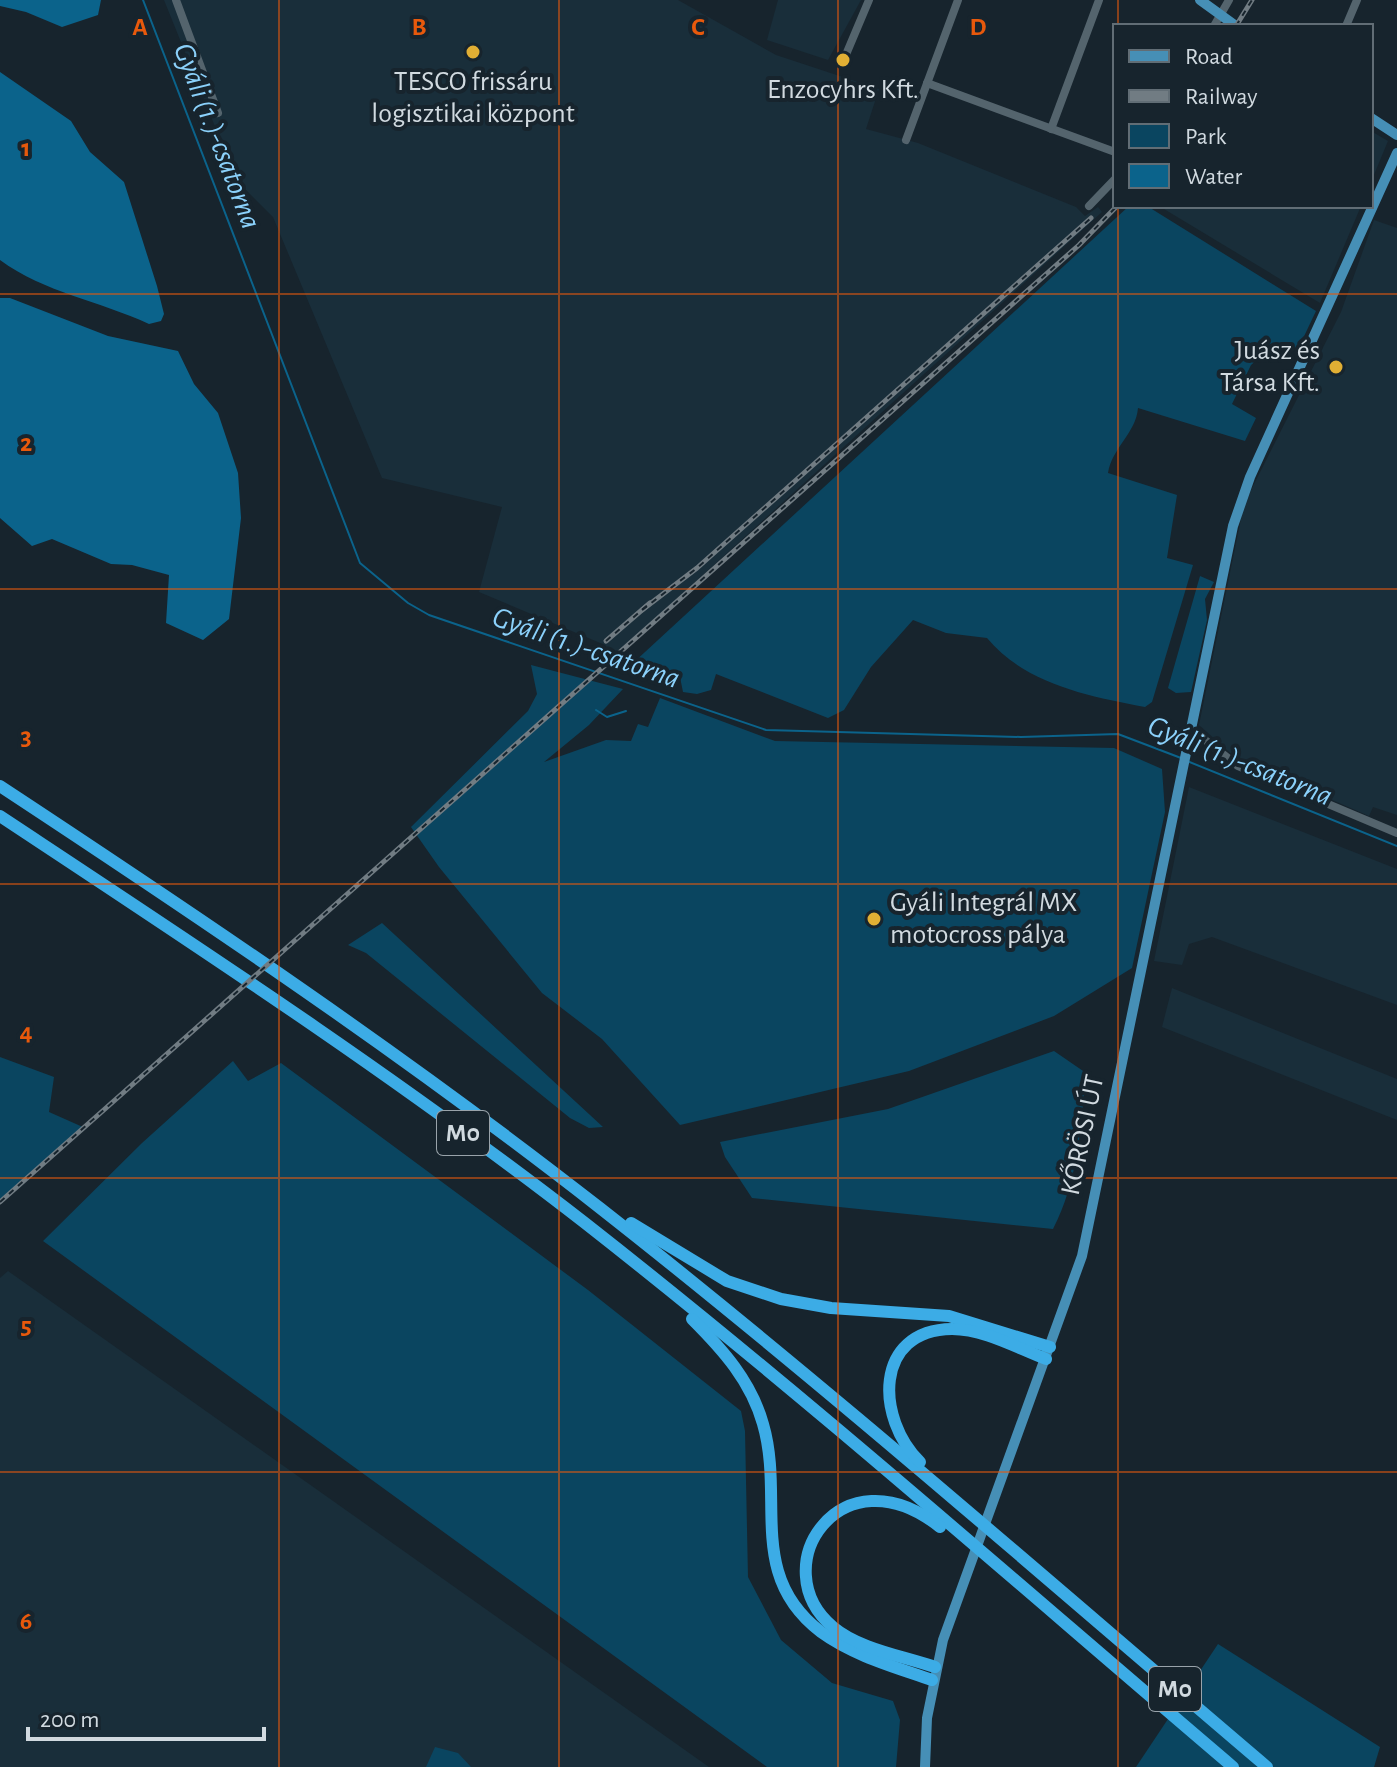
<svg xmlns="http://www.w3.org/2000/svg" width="1397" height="1767" viewBox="0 0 1397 1767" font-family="'Alegreya Sans',sans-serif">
<rect width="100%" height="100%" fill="#17242d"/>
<g fill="#192e3a">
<path d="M164 0H678L776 55 879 89 866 129 918 143 1076 207 1085 216 1098 207 1102 212 614 656 605 645 479 592 502 507 382 478 273 217 237 181Z"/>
<path d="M778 0H861L828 60 767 40Z"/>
<path d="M1371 131 1388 141 1371 182Z"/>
<path d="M1159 206H1361L1320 303Z"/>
<path d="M1374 220 1397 228V815L1373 807 1369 816 1236 758 1199 725 1244 504 1341 312Z"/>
<path d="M1189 787 1397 869V1005L1212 937 1189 944 1182 965 1154 961Z"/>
<path d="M1172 988 1397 1079V1120L1162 1027Z"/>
<path d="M8 1271 709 1767H0V1278Z"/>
</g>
<g fill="#0a4560">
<path d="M1129 206H1147L1316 311 1298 349 1275 344 1251 365 1232 404 1256 418 1245 441 1138 408C1136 433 1112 448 1108 473L1177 495 1167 558 1193 565 1152 702 1145 707C1088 696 1025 684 987 638L946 633 913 620 871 667 844 710 828 718 716 674 711 690 697 694 683 692 680 677 632 664Z"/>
<path d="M1200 576 1214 582 1205 599 1207 620 1191 692 1176 693 1168 688Z"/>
<path d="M531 665 623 689 589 725 544 762 606 740 631 741 638 724 648 727 660 698 775 741 1114 748 1162 769 1165 812 1132 968 1054 1016 909 1071 680 1125 602 1039 542 993 439 867 411 827 528 711 537 694Z"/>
<path d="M382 923 603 1127 589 1128 570 1118 366 953 348 945Z"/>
<path d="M1054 1051 1086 1073C1081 1127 1078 1181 1053 1229L752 1198 725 1157 720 1142 888 1109Z"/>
<path d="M0 1057 54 1077 49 1112 85 1128 0 1202Z"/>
<path d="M233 1061 248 1081 281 1063 588 1290 741 1411 745 1431 748 1577 781 1640 832 1683 893 1701 900 1720 896 1767H767L43 1241 142 1143Z"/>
<path d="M1218 1644 1380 1747 1374 1767H1136Z"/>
<path d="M435 1747 458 1753 471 1767H426Z"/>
</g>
<g fill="#0b638b">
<path d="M0 0H101L98 15 62 27 26 12 0 6Z"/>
<path d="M0 72 71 121 90 152 124 182 157 286 164 314 161 321 149 324C100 301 45 293 0 260Z"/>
<path d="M0 298H10L108 336 178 351 194 384 218 413 238 473 241 518 229 619 203 640 166 623 169 575 132 565 111 564 52 539 32 546 0 518Z"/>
</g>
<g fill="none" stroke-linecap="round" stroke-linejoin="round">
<g stroke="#0b638b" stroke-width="2">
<path d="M143 0 360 563 408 603 429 615 766 730 1021 737 1118 734 1181 758"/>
<path d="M596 710 607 717 626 711"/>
<path d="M1187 761 1397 846"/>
</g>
<g stroke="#54646d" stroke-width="8">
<path d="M176 0 218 113"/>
<path d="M1214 26 1229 0"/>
<path d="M1346 26 1357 0"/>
<path d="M842 64 869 0"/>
<path d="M927 83 1115 152"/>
<path d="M1051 129 1099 0"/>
<path d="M906 140 958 0"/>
<path d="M1089 206 1115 179"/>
<path d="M1191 729 1238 766 1397 833"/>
</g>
<g stroke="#468fb6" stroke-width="10">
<path d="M1200 0 1236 26"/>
<path d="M1371 118 1397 135"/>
<path d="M925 1767 927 1718 943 1640 1082 1256 1233 526 1250 477 1397 153"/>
</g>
<g stroke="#3cace6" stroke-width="12">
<path d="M0 786C205 921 407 1057 600 1208 828 1387 1046 1579 1267 1767"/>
<path d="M0 816C198 947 397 1077 585 1223 807 1397 1018 1584 1233 1767"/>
<path d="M631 1223 727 1281 781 1299 831 1308 949 1316 1050 1347"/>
<path d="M692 1319C723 1350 751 1381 763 1424 785 1499 746 1575 821 1632 854 1656 895 1667 932 1680"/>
<path d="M920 1462C876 1419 873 1330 952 1329 984 1329 1017 1348 1046 1359"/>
<path d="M935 1667C903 1656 859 1649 833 1627 762 1568 841 1448 940 1527"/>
</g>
<defs>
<g id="rail">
<path d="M1236 26 1252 0"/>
<path d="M642 610 697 568 1091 218"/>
<path d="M606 641 650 603"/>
<path d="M0 1202 1079 245 1117 206"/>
</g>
</defs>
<use href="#rail" stroke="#717c83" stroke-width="5"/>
<use href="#rail" stroke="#17242d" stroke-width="2" stroke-dasharray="6" stroke-linecap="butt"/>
</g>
<path fill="none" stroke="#e8590c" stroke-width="2" stroke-opacity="0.55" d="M279 0V1767M559 0V1767M838 0V1767M1118 0V26M1118 206V1767M0 294H1397M0 589H1397M0 884H1397M0 1178H1397M0 1472H1397"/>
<g fill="#e1af34" stroke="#17242d" stroke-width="3">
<circle cx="473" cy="52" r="8"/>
<circle cx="843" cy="60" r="8"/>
<circle cx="1336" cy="367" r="8"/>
<circle cx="874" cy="919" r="8"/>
</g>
<g text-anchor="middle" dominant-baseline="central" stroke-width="8" stroke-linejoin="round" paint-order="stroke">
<g fill="#17242d" stroke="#99a3aa" stroke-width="2">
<rect x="437" y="1111" width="52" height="44" rx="6"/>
<rect x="1149" y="1667" width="52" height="44" rx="6"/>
</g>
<g font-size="26" font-weight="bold" fill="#d1dae0">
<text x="463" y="1133">M0</text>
<text x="1175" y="1689">M0</text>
</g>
<g font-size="28" fill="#d1dae0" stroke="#17242d">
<text x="473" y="82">TESCO frissáru<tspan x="473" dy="32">logisztikai központ</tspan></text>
<text x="843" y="90">Enzocyhrs Kft.</text>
<text x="1320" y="351" text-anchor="end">Juász és<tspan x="1320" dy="32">Társa Kft.</tspan></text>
<text x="890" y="903" text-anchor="start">Gyáli Integrál MX<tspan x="890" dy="32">motocross pálya</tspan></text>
</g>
<g font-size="28" fill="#d1dae0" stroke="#17242d">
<text transform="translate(1083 1135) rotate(-78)">KŐRÖSI ÚT</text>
</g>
<g font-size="30" font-style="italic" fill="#8bd1fb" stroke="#17242d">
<text transform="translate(217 136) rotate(69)">Gyáli (1.)-csatorna</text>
<text transform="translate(586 648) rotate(19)">Gyáli (1.)-csatorna</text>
<text transform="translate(1240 761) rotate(22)">Gyáli (1.)-csatorna</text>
</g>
</g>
<g font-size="26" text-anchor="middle" font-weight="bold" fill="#e8590c" stroke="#17242d" stroke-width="8" stroke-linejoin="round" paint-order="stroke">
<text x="140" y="35">A</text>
<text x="419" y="35">B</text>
<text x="698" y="35">C</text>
<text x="978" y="35">D</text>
<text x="26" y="156">1</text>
<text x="26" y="451">2</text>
<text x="26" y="745">3</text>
<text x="26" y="1040">4</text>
<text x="26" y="1334">5</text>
<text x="26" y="1629">6</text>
</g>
<rect x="1113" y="24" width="260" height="184" fill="#17242d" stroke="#616d75" stroke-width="2"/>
<rect x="1129" y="50" width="40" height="12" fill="#468fb6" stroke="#616d75" stroke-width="2"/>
<text x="1185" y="64" font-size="24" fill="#d1dae0">Road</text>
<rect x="1129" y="90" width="40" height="12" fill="#717c83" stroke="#616d75" stroke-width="2"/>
<text x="1185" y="104" font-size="24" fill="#d1dae0">Railway</text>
<rect x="1129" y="124" width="40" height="24" fill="#0a4560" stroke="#616d75" stroke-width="2"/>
<text x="1185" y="144" font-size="24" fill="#d1dae0">Park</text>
<rect x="1129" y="164" width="40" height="24" fill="#0b638b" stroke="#616d75" stroke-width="2"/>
<text x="1185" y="184" font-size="24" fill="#d1dae0">Water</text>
<path d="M28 1727v12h236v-12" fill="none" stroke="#d1dae0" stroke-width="4"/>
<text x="40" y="1727" font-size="24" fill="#d1dae0" stroke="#17242d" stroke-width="6" paint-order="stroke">200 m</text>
</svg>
